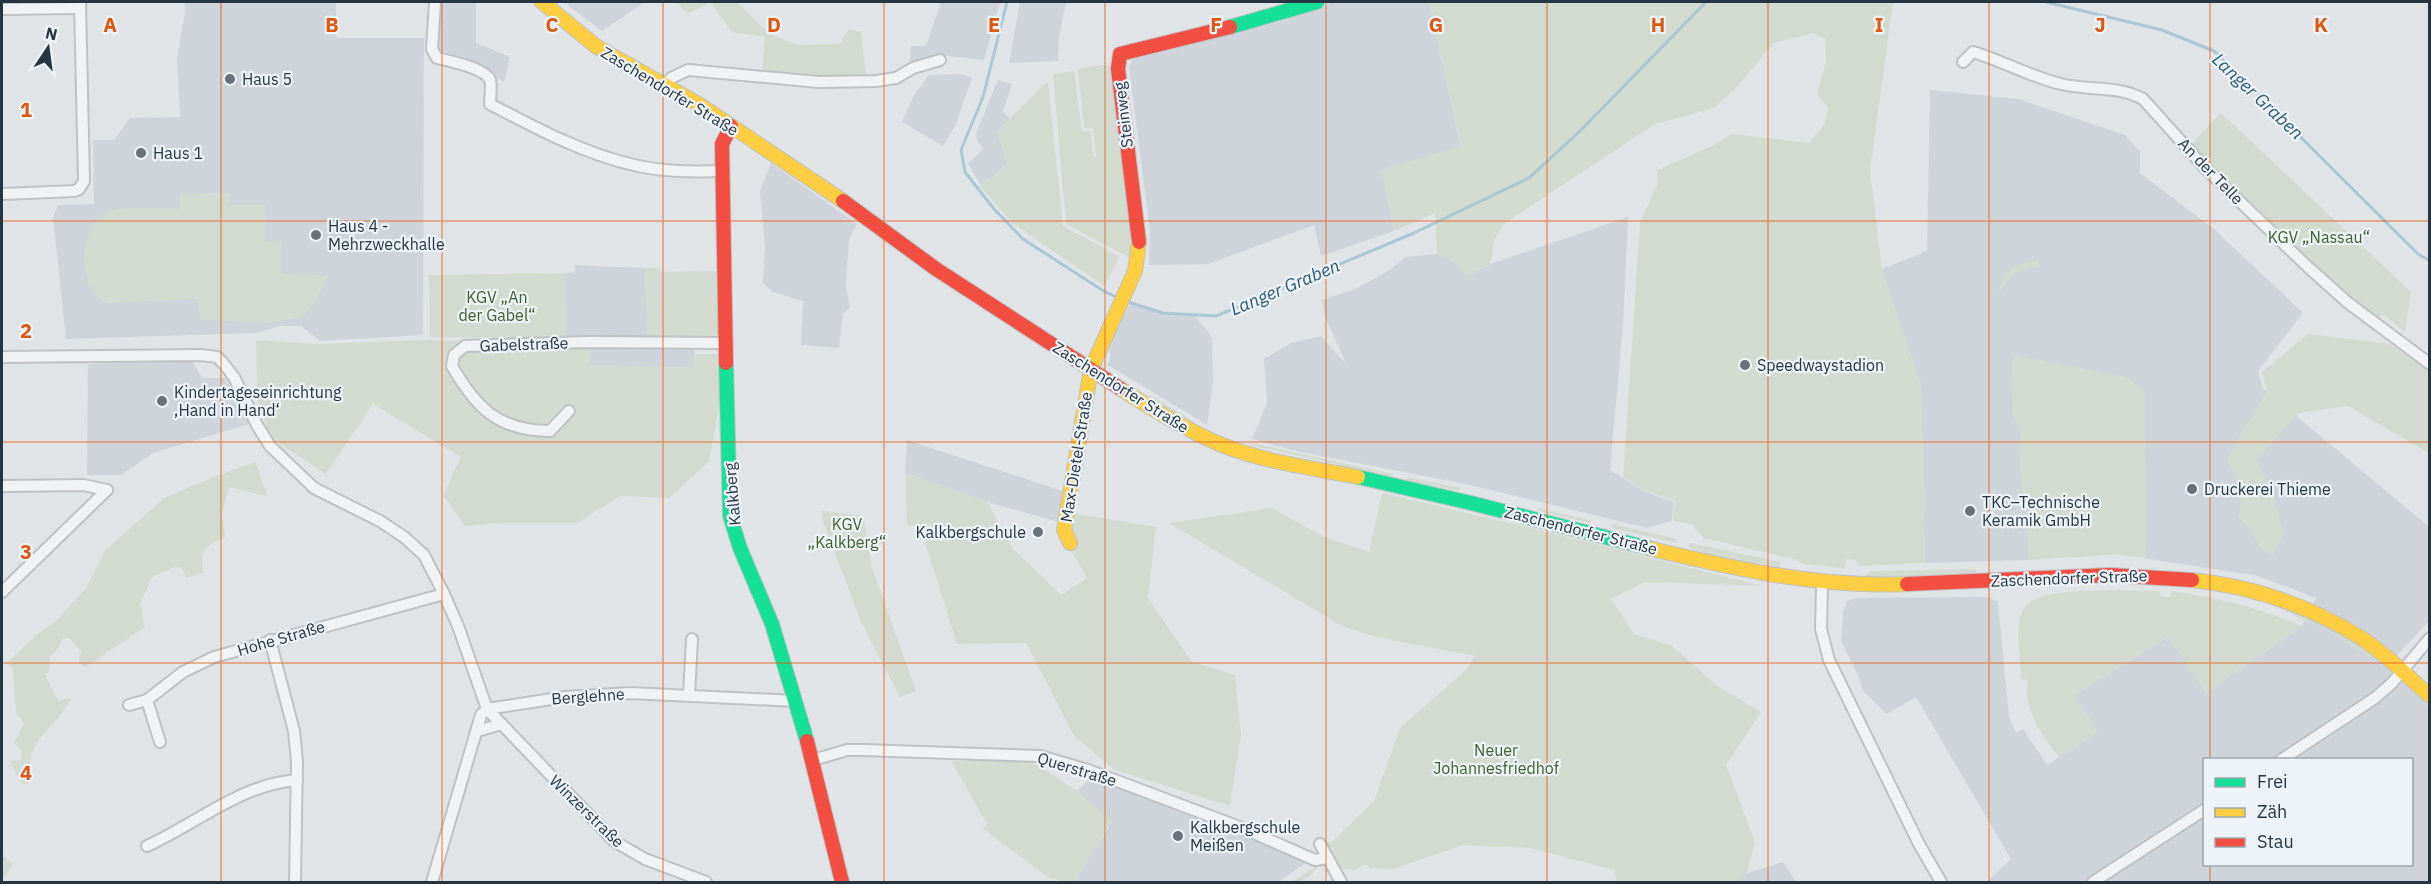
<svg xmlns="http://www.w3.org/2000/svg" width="2431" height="884" viewBox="0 0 2431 884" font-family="'IBM Plex Sans',sans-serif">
<rect width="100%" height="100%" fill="#e1e4e6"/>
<g fill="#ced4da" fill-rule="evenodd">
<path d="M185 2H336V38H424L423 335 320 341 301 326H280L257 333 66 339 53 217 58 205 94 204 93 140H114L130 118 180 117 177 59 185 13Z"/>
<path d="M437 2H476V43L510 57 504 82 470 63 439 55 435 48Z"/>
<path d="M564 2H645L602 31Z"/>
<path d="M941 2H1000L984 60 939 55 910 63 911 46H926Z"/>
<path d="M1020 2H1066L1059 37 1058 61 1009 63Z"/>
<path d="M1333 2H1429L1461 147 1382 170 1394 231 1321 256 1314 225 1208 264 1149 265 1150 232 1129 67 1133 59 1278 22Z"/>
<path d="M961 74 972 78 955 126 943 146 902 122 913 97 929 75Z"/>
<path d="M998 80 1012 84 1003 112 1010 118 997 132 1008 164 981 185 968 164 983 149 977 140 976 133Z"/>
<path d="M1930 90 2018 99 2125 135 2140 152V173L2215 230 2303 313 2258 371 2263 388 2429 527V621L2386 667 2429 706V882H1986L2011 859 1916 697 1887 714 1863 691 1858 675 1841 641 1843 612 1847 601 1856 598 1987 597 1998 602 2009 717 2016 733 2023 729 2047 765 2097 732 2074 695 2169 636 2206 693 2302 626 2316 598 2258 576 2117 554 2029 560 1925 563 1921 385 1882 269 1927 251ZM2204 760H2412V864H2204Z"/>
<path d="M771 163 857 224 849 239 846 285 850 308 843 313 839 348 801 345 803 301 773 292 763 283 765 246 760 191Z"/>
<path d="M1628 217 1623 326 1610 470 1646 492 1674 502 1672 521 1647 528 1466 484 1300 452 1252 439 1267 403 1264 359 1291 343 1321 336 1342 360 1345 361 1325 317 1322 300 1358 288 1391 269 1405 257 1437 254 1452 260 1467 276 1490 264Z"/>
<path d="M575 265 645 268 648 339H695L694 368 589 365 591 345 566 339 565 273 575 272Z"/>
<path d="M1131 303 1163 313 1195 316 1206 329 1212 338 1213 382 1207 425 1108 365 1111 355 1107 346Z"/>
<path d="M192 361 202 378H226L249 424 153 453 121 475H87L88 364Z"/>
<path d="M907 440 1065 492 1059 522 987 502 905 473Z"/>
<path d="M1092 777 1230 826 1302 858 1305 863 1279 882H1074L1112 822 1077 791Z"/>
<path d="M1783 862 1796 882H1733L1747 873Z"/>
</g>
<g fill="#d3dbd0">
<path d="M676 2H737L769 34 798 45 840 44 849 29 861 32 866 75 846 77 762 72 765 37 732 32 710 2 688 14Z"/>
<path d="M1429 2H1893L1870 171 1882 269 1921 385 1925 563 1860 566 1855 560 1847 559 1845 569 1804 564 1797 560 1704 538 1691 524 1673 521 1675 501 1646 491 1623 477 1640 223 1657 184V170L1712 146 1732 134 1809 143 1824 125 1828 108 1817 94 1826 62 1825 39 1813 33 1774 43 1735 89 1714 108 1655 124 1505 223 1495 239 1490 264 1467 276 1452 260 1437 254 1435 213 1394 231 1381 170 1461 146Z"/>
<path d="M1102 65 1110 66 1113 71 1135 240 1130 258 1066 224 1053 74 1074 71 1082 131H1091L1093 156 1096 157 1093 128H1084L1078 69Z"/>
<path d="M1048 83 1063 226 1120 257 1104 286 1011 222 980 186 1008 164 997 132 1044 84Z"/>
<path d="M2221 113 2411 292 2405 332 2383 314 2377 320 2295 249 2191 145Z"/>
<path d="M229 193V205H265V242H281V274L329 275 316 300 303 317 270 323 200 319 199 299 107 303C75 288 79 224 108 212 126 205 159 209 179 209L180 194Z"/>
<path d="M2039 260 2038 267C2014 268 2011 279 1999 293 2000 270 2018 263 2039 260Z"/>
<path d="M645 268H657L663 272 716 271 719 332 711 340H648Z"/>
<path d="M565 273 566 339 430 337 429 275Z"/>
<path d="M2308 334 2390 344 2429 371V459L2427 452 2348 406 2299 413 2256 460 2271 488 2284 535 2272 555 2260 548 2251 529 2238 518 2244 488 2226 460 2267 390 2262 372Z"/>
<path d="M256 340 316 344 423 340 591 345 589 365 694 368 695 354H718L720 402 709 461 669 498 620 496 577 523H502L465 526 443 495 461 457 373 404 326 474 270 437 257 399Z"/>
<path d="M2014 355 2129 378 2145 393 2146 558 2117 554 2029 560 2020 465 2021 429 2013 417 2012 364Z"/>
<path d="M1150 395 1197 423 1184 419 1149 397Z"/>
<path d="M1251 443 1394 474 1392 477 1250 445Z"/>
<path d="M256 462 267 496 229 487 222 513 225 537C204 546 200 550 203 573L186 578 182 568 175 567 152 577 140 604 145 627 85 667 79 663 81 651 70 639 63 638 57 650 50 657 49 672 45 674 58 701 71 698C67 705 63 712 58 718 41 738 26 747 32 778L27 784H21L10 761 21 760 22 751 14 743 24 723 16 714 13 670 7 663 36 635 56 621 86 588 105 551 164 498 211 478Z"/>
<path d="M905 473 987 502 1012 548 1061 595 1087 578 1067 544 1072 513 1156 527 1148 598 1192 662 1235 675 1241 734 1230 806 1115 770 1074 736 1026 643 957 644 920 527 907 525Z"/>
<path d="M1407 477 1461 488 1458 491 1407 480Z"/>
<path d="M1382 493 1540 530 1763 586 1645 582 1611 599 1634 634 1672 646 1717 686 1761 712 1726 765 1755 842 1747 873 1733 882H1617L1614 870 1530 848 1463 845 1393 869 1371 868 1365 864 1354 871 1340 868 1324 843 1333 841 1374 801 1400 728 1466 670 1475 656 1380 638 1344 627 1169 523 1272 508 1322 536 1369 552Z"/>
<path d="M1537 508 1590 520V523L1539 511Z"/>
<path d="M822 511 863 516 872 567 916 691 900 697 861 622 823 521Z"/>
<path d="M1613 524 1676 539V543L1612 528Z"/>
<path d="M1691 543 1780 562 1779 570 1706 554 1688 547Z"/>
<path d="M1975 569 1977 574 1863 579V577L1871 571Z"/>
<path d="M2111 590 2159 591 2162 597H2170L2172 591C2218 598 2260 608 2302 626L2206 693 2168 636 2074 695 2097 732 2059 757C2042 735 2022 710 2028 680L2021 679C2021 660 2016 637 2020 618 2025 587 2086 592 2111 590Z"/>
<path d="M2286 608 2363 648 2378 662 2330 632 2285 611Z"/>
<path d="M1029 760 1077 791 1112 821 1074 882H1060L1054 878 1052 880 983 829 987 824 951 761Z"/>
<path d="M2 855 13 864 2 882Z"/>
<path d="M1320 864C1312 876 1305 882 1291 882Z"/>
</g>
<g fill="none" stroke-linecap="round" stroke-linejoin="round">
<g stroke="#acc7d4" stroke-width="3">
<path d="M1007 2 983 97 961 150 965 172 994 209 1023 239 1102 290 1116 297"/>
<path d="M2046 2 2162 30 2214 51 2418 254 2430 261"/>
<path d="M1128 302 1163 313 1216 316 1414 233 1529 178 1580 131 1706 2"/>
</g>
<defs>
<g id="street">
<path d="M435 2 432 49 437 58C449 61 485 68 490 80 492 86 490 97 490 104 536 128 584 154 634 165 663 172 692 172 722 171"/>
<path d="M2 9 80 8"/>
<path d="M1963 62 1973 52C2003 61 2031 77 2061 84 2089 91 2117 85 2143 99L2206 169 2308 267 2347 302 2430 364"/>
<path d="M666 86 671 78 688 70 819 82 876 81 896 78 913 68 940 60"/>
<path d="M2 194 75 191 79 189 84 181 80 2"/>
<path d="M2 357 201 355 217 357 223 363 234 377 257 425 270 446 314 488 380 521 404 537 424 555 444 594 458 626 487 709"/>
<path d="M569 411 550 431C499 431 476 408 452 366L454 355 465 346 588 342 725 343"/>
<path d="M2 486 83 485 107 490"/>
<path d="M1822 583 1821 629 1829 660 1919 844 1941 882"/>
<path d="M2 592 107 490"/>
<path d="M270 640 294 731 297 761 295 882"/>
<path d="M689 695 692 639"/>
<path d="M147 700 160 742"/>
<path d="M129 705 147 700 183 672 214 657 444 594"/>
<path d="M487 709 565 697 630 693 796 701"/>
<path d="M487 709 614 841 645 859 706 882"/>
<path d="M477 731 502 724"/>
<path d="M813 760 847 750H862L1040 756 1088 770 1242 828 1315 860 1328 858"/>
<path d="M2281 760 2375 698 2392 683 2430 638"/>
<path d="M1320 844 1341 882"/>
<path d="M147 846C196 824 241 784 297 780"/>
<path d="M432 882 481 715 487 709"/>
<path d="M2093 882 2204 810"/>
</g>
<g id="fast">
<path d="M1230 27 1317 2"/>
<path d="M726 363 730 516 740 548 772 624 807 741"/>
<path d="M1358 477 1471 503 1652 549"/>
</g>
<g id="slow">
<path d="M542 2 597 47 700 105 843 201"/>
<path d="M1121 389C1154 410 1186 430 1222 445 1264 462 1313 468 1358 477"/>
<path d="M1070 543 1064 530 1091 369 1135 271 1139 242"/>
<path d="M1652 549C1736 569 1820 588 1907 584"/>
<path d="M2192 580C2251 586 2309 606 2360 637 2385 653 2407 676 2430 696"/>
</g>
<g id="jam">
<path d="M843 201 936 269 1121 389"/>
<path d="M1139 242 1118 69 1120 54 1230 27"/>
<path d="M726 363 722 144 731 126"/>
<path d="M1907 584 2110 575 2192 580"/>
<path d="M807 741 842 882"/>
</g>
</defs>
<use href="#street" stroke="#bfc2c4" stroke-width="14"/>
<use href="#fast" stroke="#bfc2c4" stroke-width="16"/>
<use href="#slow" stroke="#bfc2c4" stroke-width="16"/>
<use href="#jam" stroke="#bfc2c4" stroke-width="16"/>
<use href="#street" stroke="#f0f2f3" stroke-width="10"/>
<use href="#fast" stroke="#16e098" stroke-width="14"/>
<use href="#slow" stroke="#ffcf43" stroke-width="14"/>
<use href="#jam" stroke="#f24e42" stroke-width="14"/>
</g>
<path fill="none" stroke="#de570f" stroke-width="1.5" stroke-opacity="0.55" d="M221 2V882M442 2V882M663 2V882M884 2V882M1105 2V882M1326 2V882M1547 2V882M1768 2V882M1989 2V882M2210 2V760M2 221H2430M2 442H2430M2 663H2430M2210 864V882"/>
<g fill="#67727b" stroke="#eef3f7" stroke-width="2">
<circle cx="230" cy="79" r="6"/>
<circle cx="141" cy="153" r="6"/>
<circle cx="316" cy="235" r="6"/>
<circle cx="1745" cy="365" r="6"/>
<circle cx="162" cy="401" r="6"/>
<circle cx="2192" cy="489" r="6"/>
<circle cx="1970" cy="511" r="6"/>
<circle cx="1038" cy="532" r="6"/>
<circle cx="1178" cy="836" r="6"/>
</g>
<g text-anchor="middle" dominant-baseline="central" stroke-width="4.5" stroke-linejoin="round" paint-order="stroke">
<g font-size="16" fill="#263542" stroke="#eef3f7" text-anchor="start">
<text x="242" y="79">Haus 5</text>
<text x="153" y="153">Haus 1</text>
<text x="328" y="226">Haus 4 -<tspan x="328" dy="18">Mehrzweckhalle</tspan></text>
<text x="1757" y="365">Speedwaystadion</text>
<text x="174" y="392">Kindertageseinrichtung<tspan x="174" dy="18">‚Hand in Hand‘</tspan></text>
<text x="2204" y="489">Druckerei Thieme</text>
<text x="1982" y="502">TKC–Technische<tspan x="1982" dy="18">Keramik GmbH</tspan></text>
<text x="1026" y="532" text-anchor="end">Kalkbergschule</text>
<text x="1190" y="827">Kalkbergschule<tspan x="1190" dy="18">Meißen</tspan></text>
</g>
<g font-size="16" fill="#263542" stroke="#eef3f7">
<text transform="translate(670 91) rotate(31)">Zaschendorfer Straße</text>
<text transform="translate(1123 115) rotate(-97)">Steinweg</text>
<text transform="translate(2211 171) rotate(46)">An der Telle</text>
<text transform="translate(524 344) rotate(-2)">Gabelstraße</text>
<text transform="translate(1121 387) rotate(32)">Zaschendorfer Straße</text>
<text transform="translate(1076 457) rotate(-81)">Max-Dietel-Straße</text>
<text transform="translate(732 494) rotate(-95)">Kalkberg</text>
<text transform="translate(1581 530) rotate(14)">Zaschendorfer Straße</text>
<text transform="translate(2069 578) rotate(-2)">Zaschendorfer Straße</text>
<text transform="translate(281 638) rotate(-16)">Hohe Straße</text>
<text transform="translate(588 696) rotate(-4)">Berglehne</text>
<text transform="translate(1077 769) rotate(17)">Querstraße</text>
<text transform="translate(587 811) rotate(44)">Winzerstraße</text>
</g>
<g font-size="16" fill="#425f31" stroke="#eef3f7">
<text x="2319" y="237">KGV „Nassau“</text>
<text x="497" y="297">KGV „An<tspan x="497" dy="18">der Gabel“</tspan></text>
<text x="847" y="524">KGV<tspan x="847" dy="18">„Kalkberg“</tspan></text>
<text x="1496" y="750">Neuer<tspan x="1496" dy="18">Johannesfriedhof</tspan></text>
</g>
<g font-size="18" font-style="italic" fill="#2b5c7a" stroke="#eef3f7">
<text transform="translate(2258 96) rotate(43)">Langer Graben</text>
<text transform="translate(1285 287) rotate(-23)">Langer Graben</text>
</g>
</g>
<g font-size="20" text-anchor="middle" font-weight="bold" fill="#de570f" stroke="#eef3f7" stroke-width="4.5" stroke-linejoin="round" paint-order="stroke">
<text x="110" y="32">A</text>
<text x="332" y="32">B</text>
<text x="552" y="32">C</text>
<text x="774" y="32">D</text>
<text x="994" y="32">E</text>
<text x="1216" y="32">F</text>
<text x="1436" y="32">G</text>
<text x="1658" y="32">H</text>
<text x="1879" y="32">I</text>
<text x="2100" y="32">J</text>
<text x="2321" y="32">K</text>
<text x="26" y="117">1</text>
<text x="26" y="338">2</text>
<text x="26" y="559">3</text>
<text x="26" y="780">4</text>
</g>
<rect width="2431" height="884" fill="none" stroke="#263542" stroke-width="6"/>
<rect x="2203" y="758" width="210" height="108" fill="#eef3f7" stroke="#9ea7af" stroke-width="1.5"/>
<rect x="2215" y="778" width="30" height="9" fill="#16e098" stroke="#9ea7af" stroke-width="1.5"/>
<text x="2257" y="788" font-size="18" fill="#263542">Frei</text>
<rect x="2215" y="808" width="30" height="9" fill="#ffcf43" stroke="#9ea7af" stroke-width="1.5"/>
<text x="2257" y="818" font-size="18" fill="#263542">Zäh</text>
<rect x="2215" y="838" width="30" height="9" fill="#f24e42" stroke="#9ea7af" stroke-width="1.5"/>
<text x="2257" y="848" font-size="18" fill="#263542">Stau</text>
<g transform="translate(48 48) rotate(13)" stroke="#eef3f7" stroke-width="4.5" paint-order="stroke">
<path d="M0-4.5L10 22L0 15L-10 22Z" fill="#263542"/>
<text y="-9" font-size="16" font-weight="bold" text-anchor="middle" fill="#263542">N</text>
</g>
</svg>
